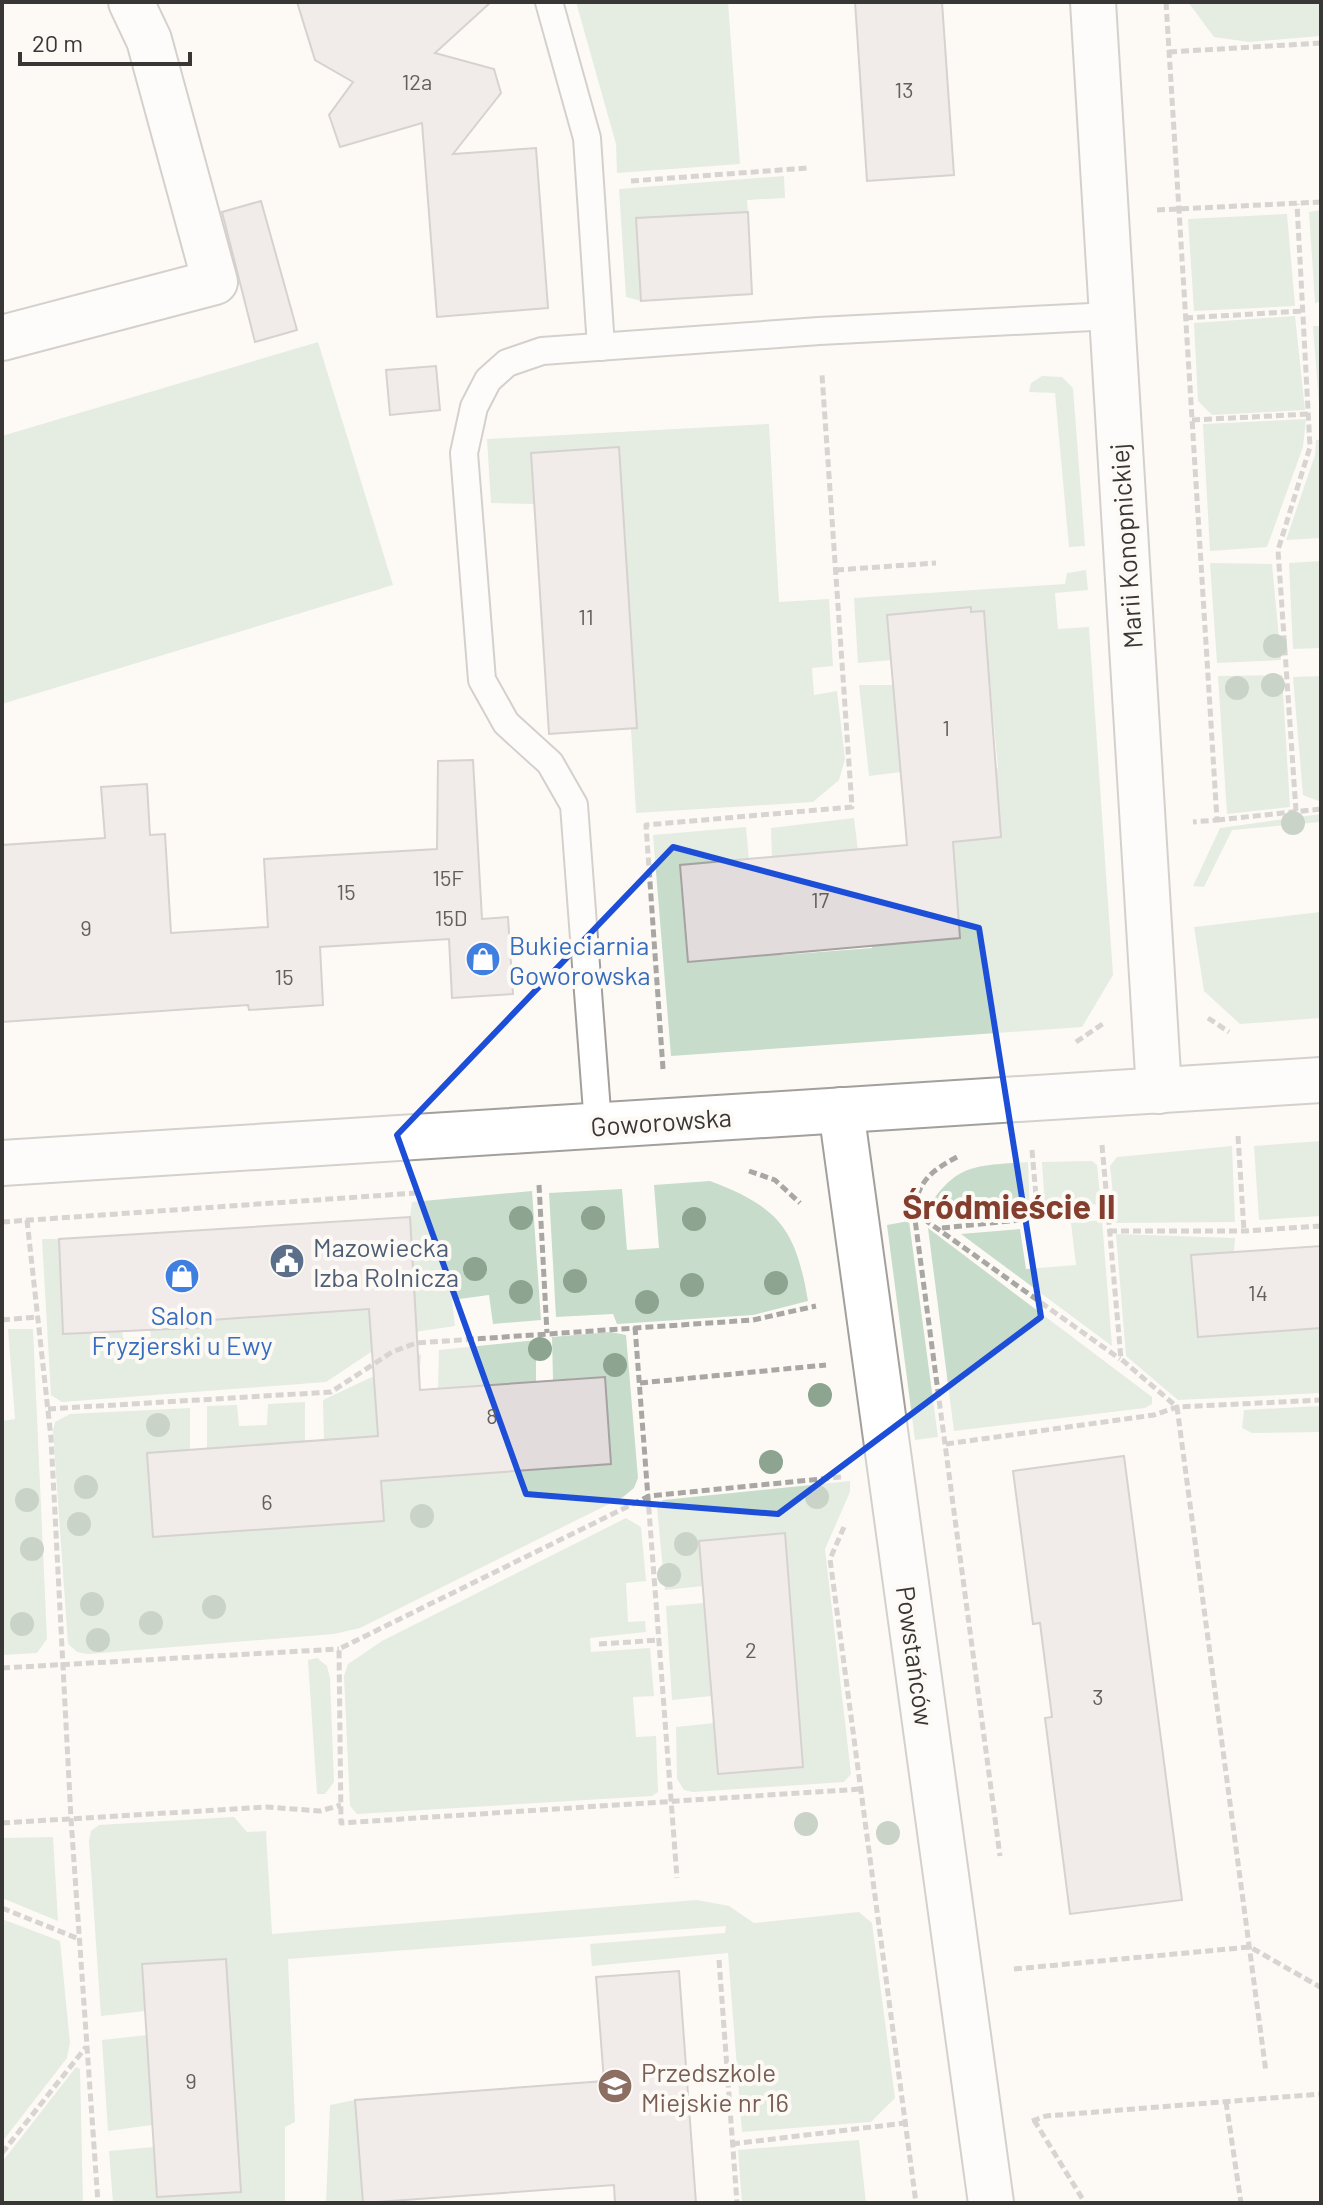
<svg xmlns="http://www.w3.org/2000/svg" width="1323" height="2205" viewBox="0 0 1323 2205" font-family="Barlow,sans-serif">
<rect width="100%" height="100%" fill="#fdfaf6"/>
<g fill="#c7dccb">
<path d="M576 2H728L740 164 617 173 616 144Z"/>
<path d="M1188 2H1321V36L1249 42 1214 37Z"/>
<path d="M784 176 785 198 747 200 748 212 636 218 641 301 626 297 619 189Z"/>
<path d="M1321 210V302L1315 303 1309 212Z"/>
<path d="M1287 214 1295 306 1194 311 1188 219Z"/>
<path d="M1295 316 1305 410 1212 415 1198 401 1194 323Z"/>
<path d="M1313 326H1321V418H1320Z"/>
<path d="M318 342 393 585 2 704V436Z"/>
<path d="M1042 376 1062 377 1073 388 1085 546 1069 547 1055 393 1029 392 1031 383Z"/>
<path d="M1306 419 1303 447 1267 547 1210 551 1203 424Z"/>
<path d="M769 424 779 602 829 599 833 666 812 668 814 695 837 691 845 759 839 780 813 802 636 813 631 729 637 728 619 447 532 453 535 504 491 503 487 439Z"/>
<path d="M1316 440H1321V538L1286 540 1315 455Z"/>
<path d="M1321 561V648L1293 649 1289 563Z"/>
<path d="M1210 563 1272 564 1281 660 1217 663Z"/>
<path d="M1086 570 1088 590 1055 593 1058 629 1089 627 1113 975 1082 1027 671 1056 653 835 746 827 749 860 680 865 688 962 733 958 779 945 781 955 872 948 871 938 916 942 960 938 953 842 1001 836 998 795 985 769 998 768 990 683H978L975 657 988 655 984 611 971 612V607L887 615 891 660 858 663 854 598 1065 584 1067 573Z"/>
<path d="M1282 675 1290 807 1227 814 1218 676Z"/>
<path d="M1321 676V802L1303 795 1293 677Z"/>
<path d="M859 685H893L901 772 869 776Z"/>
<path d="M1321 814V822L1232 830 1204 887 1193 886 1220 828Z"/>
<path d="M854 818 858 851 772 858 771 828Z"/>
<path d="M1320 912 1321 1018 1240 1024 1204 991 1194 927Z"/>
<path d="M1321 1141V1216L1259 1220 1254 1146Z"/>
<path d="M1232 1146 1235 1222 1116 1223 1110 1166 1117 1157Z"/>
<path d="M1092 1161 1097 1165 1101 1204 1045 1209 1042 1162Z"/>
<path d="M1028 1162 1030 1214 922 1216C956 1163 970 1166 1028 1162Z"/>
<path d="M710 1181C779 1207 796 1229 808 1301L753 1315 617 1324 613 1314 556 1317 549 1193 622 1189 627 1250 659 1248 654 1185Z"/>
<path d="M532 1191 541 1320 493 1324 489 1295 452 1300 455 1326 414 1332 389 1340 326 1382 62 1402 51 1395 42 1239H59L63 1334 122 1331 123 1338 151 1337 150 1330 206 1231 264 1316 414 1306 410 1217 412 1202Z"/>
<path d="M1102 1220 1112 1346 961 1234 1020 1229 1026 1269 1076 1265 1071 1223Z"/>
<path d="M909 1221 938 1437 915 1440 887 1225Z"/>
<path d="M928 1228 1152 1397V1404L1145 1408 954 1431Z"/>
<path d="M1116 1234 1235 1238 1234 1252 1191 1255 1198 1337 1321 1328V1393L1178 1400 1126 1356Z"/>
<path d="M8 1329H33L47 1639 37 1653 2 1655V1421L15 1419Z"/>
<path d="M611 1332 626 1335 638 1478 634 1488 623 1497 360 1628 334 1634 88 1654 77 1652 68 1644 53 1431 55 1422 70 1414 190 1408V1450L147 1453 154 1537 384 1521 381 1481 611 1464 605 1377 553 1380 552 1337Z"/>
<path d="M536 1340V1382L438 1389 439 1350Z"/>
<path d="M421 1354 418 1390 378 1436 324 1440 323 1400Z"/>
<path d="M305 1402V1441L207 1448V1406L237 1405 239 1426 267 1425 268 1404Z"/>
<path d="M1321 1406V1432L1252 1433 1242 1428 1244 1410Z"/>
<path d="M850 1481V1492L825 1549 851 1774 844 1782 693 1792 684 1790 677 1779 676 1727 714 1723 718 1774 803 1767 785 1534 699 1541 703 1586 665 1590 657 1508 663 1500Z"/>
<path d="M626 1518 641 1527 646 1581 626 1583 628 1622 645 1621 646 1632 590 1638 591 1652 650 1648 654 1696 633 1697 636 1737 656 1736 658 1792 652 1796 357 1814 350 1806 344 1676 348 1664 382 1641Z"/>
<path d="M704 1603 711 1696 672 1700 666 1606Z"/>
<path d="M317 1658 327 1666 330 1678 334 1782 325 1794H317L308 1660Z"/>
<path d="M234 1817 247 1832 266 1831 272 1934 697 1900 729 1906 754 1923 859 1912 872 1923 895 2098 871 2122 742 2132 728 1953 592 1966 590 1944 725 1933 726 1926 288 1959 295 2122 285 2127V2203H113L109 2151 153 2147 158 2197 226 1959 143 1964 145 2011 101 2016 89 1841 91 1831 99 1825Z"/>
<path d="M53 1837 58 1921 2 1898V1838Z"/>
<path d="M2 1919 60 1941 70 2043 67 2058 2 2142Z"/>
<path d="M147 2035 152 2125 108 2131 102 2040Z"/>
<path d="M76 2067 80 2069 83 2203H2V2162Z"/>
<path d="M355 2100 363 2203H326L330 2105Z"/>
<path d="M859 2140 866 2203H742L738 2150Z"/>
</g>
<g fill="#e2dcdc" stroke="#a7a2a2" stroke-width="2">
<path d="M297 2H491L435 53 494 69 501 93 453 154 536 148 548 308 437 317 422 123 340 147 329 115 353 82 315 60Z"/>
<path d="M855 2H942L954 175 867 181Z"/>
<path d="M261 201 297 330 255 342 222 212Z"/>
<path d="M748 212 752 294 641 301 636 218Z"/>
<path d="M436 366 440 410 390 415 386 370Z"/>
<path d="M619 447 637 728 549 734 531 453Z"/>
<path d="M971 607V612L984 611 1001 837 953 842 960 938 688 962 680 865 907 845 887 615Z"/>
<path d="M473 760 482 919 508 917 513 994 452 998 449 939 320 947 323 1005 249 1010 248 1005 2 1022V845L105 838 101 787 147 784 150 835 165 834 171 933 268 927 264 859 437 849 438 761Z"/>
<path d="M410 1217 420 1390 605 1377 611 1464 381 1481 384 1521 153 1537 147 1453 378 1436 369 1309 211 1320V1327L63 1334 59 1239Z"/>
<path d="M1321 1246V1328L1198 1337 1191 1255Z"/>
<path d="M1124 1456 1182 1900 1070 1914 1045 1718 1052 1717 1040 1623 1033 1624 1013 1471Z"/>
<path d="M785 1533 803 1767 718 1774 699 1541Z"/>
<path d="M226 1959 241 2192 157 2197 142 1964Z"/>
<path d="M679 1971 696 2203H615L614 2185 363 2203 355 2100 604 2081 596 1977Z"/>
</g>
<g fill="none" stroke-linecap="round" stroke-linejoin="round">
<defs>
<g id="service">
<path d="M549 2 587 138 601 347"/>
<path d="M598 1125 574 805 550 763 506 723 482 680 464 453 474 407 488 380 507 363 542 351 819 331 1111 316"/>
</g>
<g id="minor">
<path d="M1093 2 1159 1091"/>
<path d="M2 338 215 282 149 40 131 2"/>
<path d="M841 1110 991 2203"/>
</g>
<path id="tertiary" d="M2 1163 1321 1080"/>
</defs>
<use href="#service" stroke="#a29f9c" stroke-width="30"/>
<use href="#minor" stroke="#a29f9c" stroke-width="48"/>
<use href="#tertiary" stroke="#a29f9c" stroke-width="48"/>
<g stroke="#a9a7a4" stroke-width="5" stroke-dasharray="8 4" stroke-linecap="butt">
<path d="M1166 2 1217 820 1193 822"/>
<path d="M1169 52 1321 43"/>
<path d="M631 181 808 168"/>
<path d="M1157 210 1321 202"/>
<path d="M1185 318 1303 311"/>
<path d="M1192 420 1309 414"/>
<path d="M836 570 936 563"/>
<path d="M1296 811 1278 550 1310 447 1297 204"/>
<path d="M1217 820 1321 809"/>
<path d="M1208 1018 1229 1032"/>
<path d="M1076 1042 1104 1023"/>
<path d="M663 1069 646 825 852 807 822 375"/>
<path d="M1238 1136 1244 1231"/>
<path d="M1102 1145 1121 1359 1177 1407 1266 2072"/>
<path d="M1032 1150 1038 1219"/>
<path d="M957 1157C931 1171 918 1181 914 1212L1000 1856"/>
<path d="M749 1171 775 1180 800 1203"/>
<path d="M539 1185 547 1333"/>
<path d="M914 1212 1120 1359"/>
<path d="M27 1220 51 1438 71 1819 98 2203"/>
<path d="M2 1222 416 1193"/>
<path d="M942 1228 1108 1211"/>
<path d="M1109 1231H1244L1321 1226"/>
<path d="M2 1320 38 1317"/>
<path d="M635 1327 677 1878"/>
<path d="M640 1383 826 1365"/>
<path d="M48 1409 331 1392 392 1352 416 1343 753 1320 816 1306"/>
<path d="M946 1444 1154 1415 1177 1407 1321 1400"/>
<path d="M841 1477 649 1496 339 1649 341 1823 861 1789"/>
<path d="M844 1527 830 1559 916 2203"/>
<path d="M599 1644 660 1640"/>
<path d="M2 1668 339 1649"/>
<path d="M2 1823 267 1807 320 1811 341 1805"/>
<path d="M2 1908 79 1939"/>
<path d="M719 1960 737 2203"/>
<path d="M1014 1969 1250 1947 1320 1987"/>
<path d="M1226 2102 1241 2203"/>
<path d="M1034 2120 1085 2203"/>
<path d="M1032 2121 1046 2116 1321 2094"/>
<path d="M732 2144 905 2123"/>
<path d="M2 2153 86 2047"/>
</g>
<use href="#service" stroke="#fff" stroke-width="26"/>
<use href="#minor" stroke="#fff" stroke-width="44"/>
<use href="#tertiary" stroke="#fff" stroke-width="44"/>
</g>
<g fill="#8ca490">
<circle cx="1275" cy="646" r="12"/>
<circle cx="1273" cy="685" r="12"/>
<circle cx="1237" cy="688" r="12"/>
<circle cx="1293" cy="823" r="12"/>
<circle cx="521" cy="1218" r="12"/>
<circle cx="593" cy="1218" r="12"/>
<circle cx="694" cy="1219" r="12"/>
<circle cx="475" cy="1269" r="12"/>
<circle cx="575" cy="1281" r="12"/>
<circle cx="776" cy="1283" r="12"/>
<circle cx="692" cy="1285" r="12"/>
<circle cx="521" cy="1292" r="12"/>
<circle cx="647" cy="1302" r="12"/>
<circle cx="540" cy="1349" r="12"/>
<circle cx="615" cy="1365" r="12"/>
<circle cx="820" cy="1395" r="12"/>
<circle cx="158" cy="1425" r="12"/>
<circle cx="771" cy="1462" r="12"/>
<circle cx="86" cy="1487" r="12"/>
<circle cx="817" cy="1497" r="12"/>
<circle cx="27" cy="1500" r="12"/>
<circle cx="422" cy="1516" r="12"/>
<circle cx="79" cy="1524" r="12"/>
<circle cx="686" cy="1544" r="12"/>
<circle cx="32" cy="1549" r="12"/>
<circle cx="669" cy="1575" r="12"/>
<circle cx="92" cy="1604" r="12"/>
<circle cx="214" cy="1607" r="12"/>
<circle cx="151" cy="1623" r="12"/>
<circle cx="22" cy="1624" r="12"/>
<circle cx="98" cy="1640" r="12"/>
<circle cx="806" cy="1824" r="12"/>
<circle cx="888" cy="1833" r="12"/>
</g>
<path d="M0 0H1323V2205H0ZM673 847 979 928 1041 1317 778 1514 526 1494 397 1135Z" fill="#fdfaf6" fill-opacity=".55" fill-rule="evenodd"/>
<path fill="none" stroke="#1d4ed8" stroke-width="6" stroke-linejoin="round" d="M673 847 979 928 1041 1317 778 1514 526 1494 397 1135Z"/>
<defs>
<symbol id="shop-disc" viewBox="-11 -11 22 22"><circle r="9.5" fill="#3f7fe0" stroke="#fdfaf6"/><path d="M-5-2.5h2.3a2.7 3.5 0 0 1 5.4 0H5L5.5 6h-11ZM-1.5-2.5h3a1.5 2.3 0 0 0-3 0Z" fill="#fff"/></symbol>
<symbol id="civic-disc" viewBox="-11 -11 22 22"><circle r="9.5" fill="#5c6f8a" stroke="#fdfaf6"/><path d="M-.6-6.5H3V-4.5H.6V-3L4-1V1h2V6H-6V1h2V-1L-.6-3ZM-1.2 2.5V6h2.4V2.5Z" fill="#fff"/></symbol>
<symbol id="school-disc" viewBox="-11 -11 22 22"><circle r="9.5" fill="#8d6e63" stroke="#fdfaf6"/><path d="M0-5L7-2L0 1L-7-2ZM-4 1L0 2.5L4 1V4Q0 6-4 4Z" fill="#fff"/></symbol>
</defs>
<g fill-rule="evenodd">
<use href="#shop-disc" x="463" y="939" width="40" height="40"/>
<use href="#civic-disc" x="267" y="1241" width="40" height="40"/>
<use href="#shop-disc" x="162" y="1256" width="40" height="40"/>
<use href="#school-disc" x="595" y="2066" width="40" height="40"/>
</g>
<g text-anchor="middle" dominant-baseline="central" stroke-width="8" stroke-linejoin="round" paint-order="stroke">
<g font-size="22" fill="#62605f">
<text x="417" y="81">12a</text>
<text x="904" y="89">13</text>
<text x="586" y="616">11</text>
<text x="946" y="727">1</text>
<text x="448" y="877">15F</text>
<text x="346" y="891">15</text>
<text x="820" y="899">17</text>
<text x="451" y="917">15D</text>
<text x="86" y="927">9</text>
<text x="284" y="976">15</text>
<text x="1258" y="1292">14</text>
<text x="492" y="1415">8</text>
<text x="267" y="1501">6</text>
<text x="751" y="1649">2</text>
<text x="1098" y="1696">3</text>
<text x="191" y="2080">9</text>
</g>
<g font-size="26" fill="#383735" stroke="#fdfaf6">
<text transform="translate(1125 546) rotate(-94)">Marii Konopnickiej</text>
<text transform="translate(661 1121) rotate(-4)">Goworowska</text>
<text transform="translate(916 1656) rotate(82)">Powstańców</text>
</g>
<g font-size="26" fill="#366cbe" stroke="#fdfaf6" text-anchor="start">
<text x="509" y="944">Bukieciarnia<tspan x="509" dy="30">Goworowska</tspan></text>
<text x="182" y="1314" text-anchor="middle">Salon<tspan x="182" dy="30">Fryzjerski u Ewy</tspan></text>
</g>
<g font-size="26" fill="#4e5e75" stroke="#fdfaf6" text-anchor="start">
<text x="313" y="1246">Mazowiecka<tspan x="313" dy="30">Izba Rolnicza</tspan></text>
</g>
<g font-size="26" fill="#785e54" stroke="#fdfaf6" text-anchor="start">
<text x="641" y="2071">Przedszkole<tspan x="641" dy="30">Miejskie nr 16</tspan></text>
</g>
<g font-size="34" font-weight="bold" fill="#843e2e" stroke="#fdfaf6">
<text x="1009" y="1205">Śródmieście II</text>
</g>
</g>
<rect width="1323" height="2205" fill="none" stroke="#383735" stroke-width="8"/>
<path d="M20 52v12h170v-12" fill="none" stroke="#383735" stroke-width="4"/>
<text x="32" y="52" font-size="24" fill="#383735" stroke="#fdfaf6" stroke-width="6" paint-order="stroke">20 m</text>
</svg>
